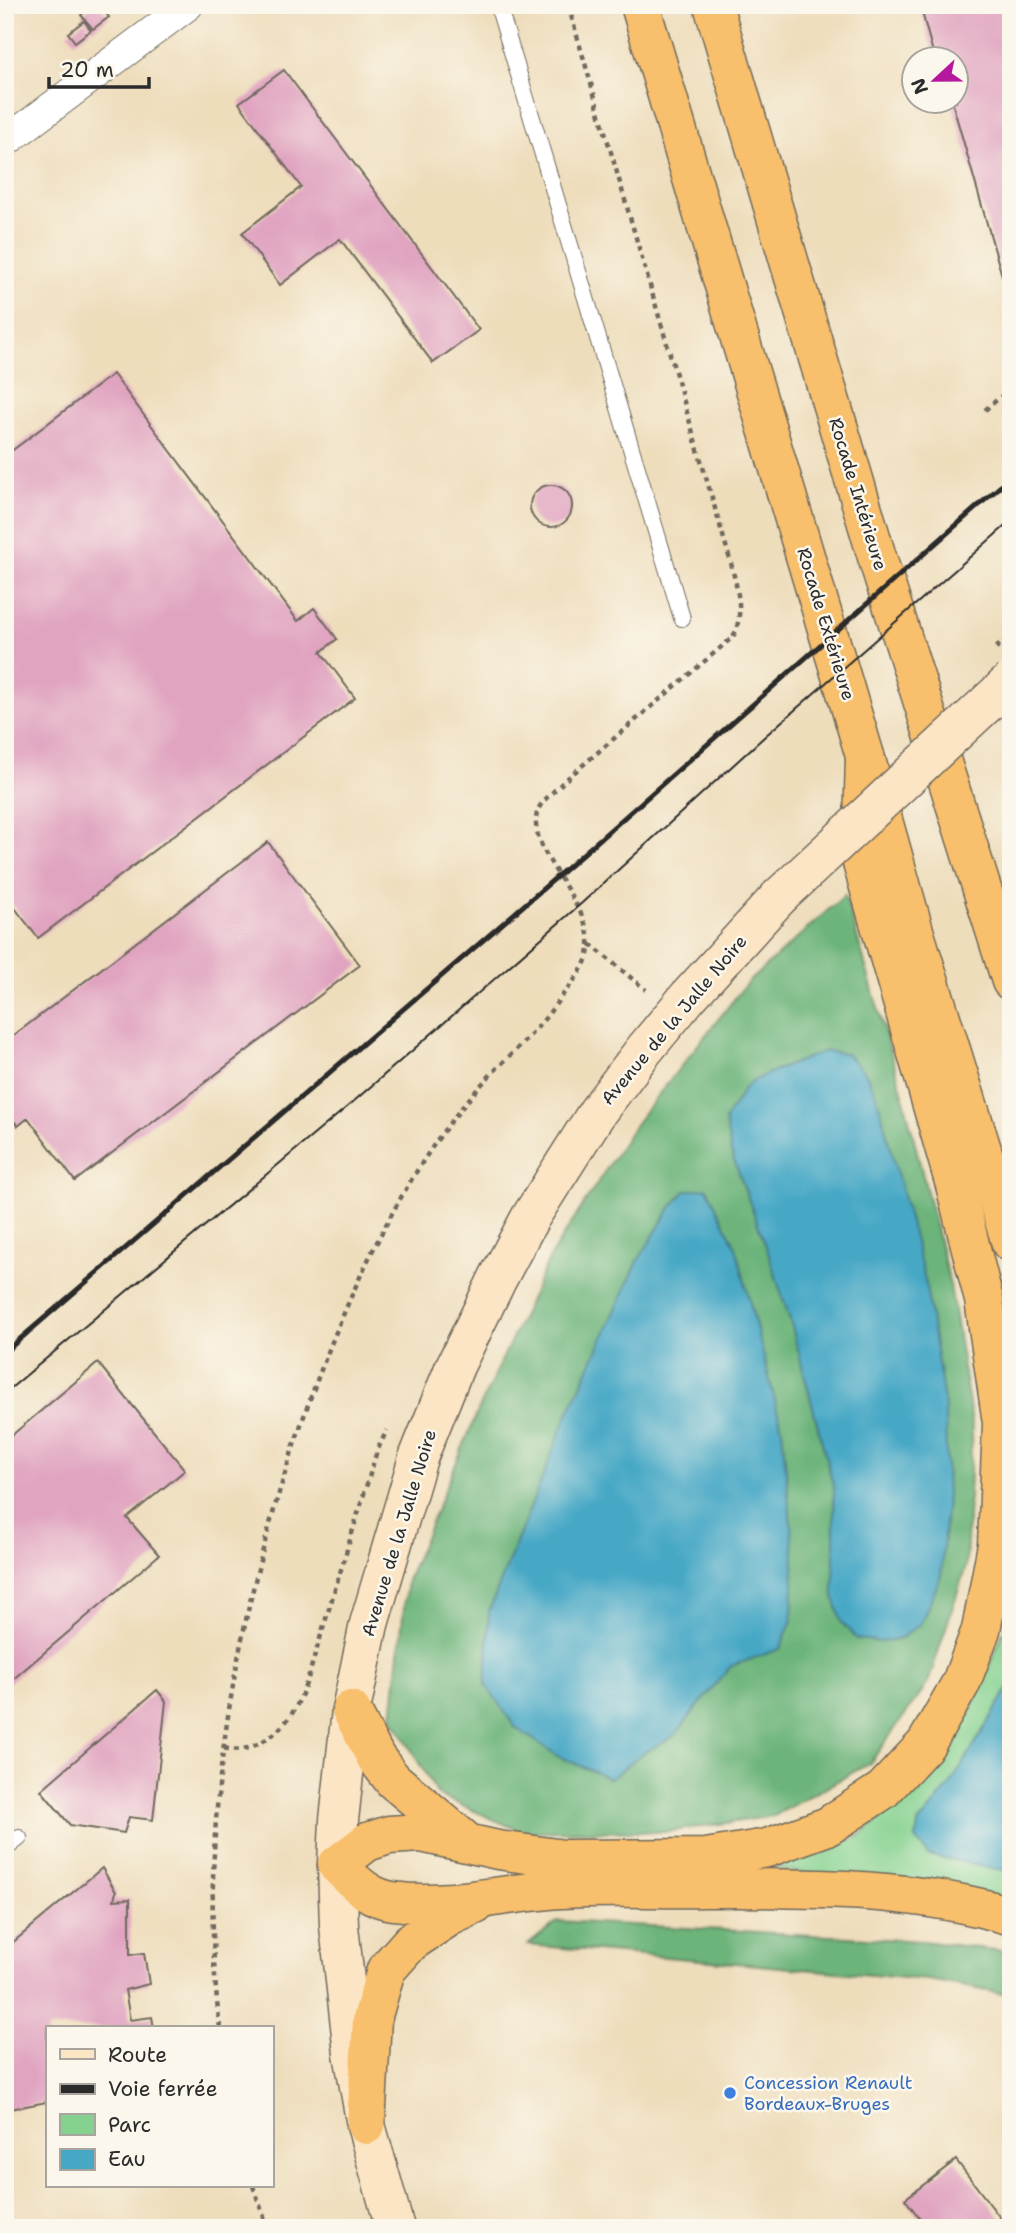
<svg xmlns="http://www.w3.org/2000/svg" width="1016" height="2233" viewBox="0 0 1016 2233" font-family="'Shantell Sans',sans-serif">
<rect width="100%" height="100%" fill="#fbf7ec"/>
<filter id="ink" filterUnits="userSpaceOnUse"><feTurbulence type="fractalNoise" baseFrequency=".0143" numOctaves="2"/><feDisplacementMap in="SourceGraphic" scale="14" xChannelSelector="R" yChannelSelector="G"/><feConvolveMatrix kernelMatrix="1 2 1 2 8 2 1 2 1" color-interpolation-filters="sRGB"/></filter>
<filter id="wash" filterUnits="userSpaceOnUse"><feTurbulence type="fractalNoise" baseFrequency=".00686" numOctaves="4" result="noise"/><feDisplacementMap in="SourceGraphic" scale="28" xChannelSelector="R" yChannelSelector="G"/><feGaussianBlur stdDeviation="1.57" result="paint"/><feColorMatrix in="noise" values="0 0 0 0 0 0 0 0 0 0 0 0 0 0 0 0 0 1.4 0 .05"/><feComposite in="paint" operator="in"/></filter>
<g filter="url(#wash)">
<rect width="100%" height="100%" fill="#edb"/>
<path fill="#85d290" stroke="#587e5e" stroke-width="2" d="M1011 1591V1898L773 1869 858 1837 923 1784 968 1717 1005 1628Z"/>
<g fill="#6cb47a" stroke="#4c7052" stroke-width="2">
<path d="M845 895 902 1091 950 1285 972 1423 966 1566 928 1683 870 1763 774 1816 665 1832 520 1831 438 1795 392 1717 407 1580 478 1411 551 1255 636 1123 747 983Z"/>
<path d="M558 1921 922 1941 1011 1952V1995L928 1980 528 1945Z"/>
</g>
<g fill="#47a8c6" stroke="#396a78" stroke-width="2">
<path d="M825 1051 847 1054 866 1074 877 1097 925 1280 945 1407 947 1496 941 1576 921 1623 901 1638 882 1642 857 1639 841 1622 834 1596V1489L791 1323 767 1249 731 1152 725 1120 745 1087 762 1076Z"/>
<path d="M707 1188 736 1247 782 1429 794 1556 792 1620 780 1649 731 1666 674 1736 641 1754 610 1779 558 1756 515 1727 486 1685 489 1611 567 1416 638 1261 669 1210 685 1191Z"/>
<path d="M1011 1684V1872L928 1855 916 1839 918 1824 948 1788Z"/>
</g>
<g id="blocks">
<g fill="#e0a3c0">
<path d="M93 5H99L109 17 93 29 81 15Z"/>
<path d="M920 5H1011V307L952 102H956V60H935Z"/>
<path d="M84 21 91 30 75 42 68 33Z"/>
<path d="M284 70 479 330 433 363 340 239 280 285 242 233 301 187 239 103Z"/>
<path d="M113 374 298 621 314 608 337 639 321 652 355 698 38 938 5 895V456Z"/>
<circle cx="551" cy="506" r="21"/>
<path d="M268 842 360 965 75 1181 28 1118 18 1126 5 1110V1042Z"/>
<path d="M98 1363 185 1470 127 1518 159 1555 5 1686V1441Z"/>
<path d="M157 1690 166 1701 153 1820 129 1817 124 1833 70 1825 41 1790Z"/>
<path d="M102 1868 116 1892 114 1900 130 1899V1955L144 1953 149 1984 125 1990 130 2020 152 2017 154 2028H47V2102L5 2110V1949Z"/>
<path d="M956 2160 1008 2228H927L905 2199Z"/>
</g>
</g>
</g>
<g filter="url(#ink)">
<use href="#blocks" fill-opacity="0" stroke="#6f695d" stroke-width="2"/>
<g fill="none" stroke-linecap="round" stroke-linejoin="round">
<defs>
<g id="service">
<path d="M498 5 682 618"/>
<path d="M5 1849 19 1838"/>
</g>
<path id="minor" d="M5 142 188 5"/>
<path id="secondary" d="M395 2228 366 2125 353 2053 339 1926 337 1865 339 1820 351 1710 369 1624 418 1458 455 1366 498 1278 530 1218 598 1111 644 1050 688 997 779 897"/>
<g id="motorway">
<path d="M640 5 865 756 915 934 1011 1243"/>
<path d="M713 5 877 557 1011 981"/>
<path d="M865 756 862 863 955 1185 984 1300 1002 1423 997 1545 981 1630 961 1683 926 1744 883 1790 828 1826 767 1848 706 1858 564 1859 498 1850 421 1833 389 1835 367 1842 337 1865C354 1881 368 1898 393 1901 449 1909 507 1892 562 1889 610 1886 658 1889 706 1888 808 1888 912 1886 1011 1916"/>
<path d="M351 1710 376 1758 393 1780 463 1839"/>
<path d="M366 2125 372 2019 386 1970 411 1942 449 1917 475 1905"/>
</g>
</defs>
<use href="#service" stroke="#6f695d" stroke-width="18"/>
<use href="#minor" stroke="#6f695d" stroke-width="32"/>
<use href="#secondary" stroke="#6f695d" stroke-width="41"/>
<use href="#motorway" stroke="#6f695d" stroke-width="41"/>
<g stroke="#6f695d" stroke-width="4.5" stroke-dasharray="5 5" stroke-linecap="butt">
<path d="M985 410 1011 388"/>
<path d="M590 944 646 990"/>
<path d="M224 1748C251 1756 282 1732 294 1710 300 1700 304 1689 308 1678L377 1451 387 1430"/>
<path d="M220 2028C194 1824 240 1594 309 1402 341 1314 379 1227 431 1149 446 1127 464 1104 482 1084 499 1065 518 1049 535 1030 546 1018 555 1005 565 992 573 982 582 971 587 958 603 912 526 855 537 813 540 801 555 791 563 782L733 637C745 613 737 589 731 563L568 5"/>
<path d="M253 2186 268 2228"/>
</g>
<use href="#service" stroke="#fff" stroke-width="16"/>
<use href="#minor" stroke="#fff" stroke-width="30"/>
<use href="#secondary" stroke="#fce5c4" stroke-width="38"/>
<use href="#motorway" stroke="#f8bf6c" stroke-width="38"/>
<path stroke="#2b2b2b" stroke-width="2" d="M5 1393 353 1102 583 902 764 737 1011 521"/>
<path stroke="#2b2b2b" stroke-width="5" d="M5 1352 567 868 1011 477"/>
<defs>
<path id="secondary-bridge" d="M779 897 1011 681"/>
</defs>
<use href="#secondary-bridge" stroke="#6f695d" stroke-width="41" stroke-linecap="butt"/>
<path stroke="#6f695d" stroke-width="4.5" stroke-dasharray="5 5" stroke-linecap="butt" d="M996 648 1011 634"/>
<use href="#secondary-bridge" stroke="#fce5c4" stroke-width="38"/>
</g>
</g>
<circle fill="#3f7fe0" stroke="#fbf7ec" stroke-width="2.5" cx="730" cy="2093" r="7"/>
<g text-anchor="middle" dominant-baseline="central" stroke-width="5" stroke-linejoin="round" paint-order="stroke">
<g font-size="18" fill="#2b2b2b" stroke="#fbf7ec">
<text transform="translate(858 494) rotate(73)">Rocade Intérieure</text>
<text transform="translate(826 624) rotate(73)">Rocade Extérieure</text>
<text transform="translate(674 1020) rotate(-50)">Avenue de la Jalle Noire</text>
<text transform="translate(399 1533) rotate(-73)">Avenue de la Jalle Noire</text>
</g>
<g font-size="18" fill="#366cbe" stroke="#fbf7ec" text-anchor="start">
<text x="744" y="2083">Concession Renault<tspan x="744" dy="21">Bordeaux-Bruges</tspan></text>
</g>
</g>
<rect width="1016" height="2233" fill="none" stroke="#fbf7ec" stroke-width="28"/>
<rect x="46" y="2026" width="228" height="161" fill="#fbf7ec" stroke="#a8a59f" stroke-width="2"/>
<rect x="60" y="2049" width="35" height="10" fill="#fce5c4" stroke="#a8a59f" stroke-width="2"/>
<text x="108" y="2062" font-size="21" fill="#2b2b2b">Route</text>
<rect x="60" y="2084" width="35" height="10" fill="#2b2b2b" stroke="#a8a59f" stroke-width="2"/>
<text x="108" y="2096" font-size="21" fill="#2b2b2b">Voie ferrée</text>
<rect x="60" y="2114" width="35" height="21" fill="#85d290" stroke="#a8a59f" stroke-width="2"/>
<text x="108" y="2132" font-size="21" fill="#2b2b2b">Parc</text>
<rect x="60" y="2149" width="35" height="21" fill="#47a8c6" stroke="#a8a59f" stroke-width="2"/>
<text x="108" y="2166" font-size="21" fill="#2b2b2b">Eau</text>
<g transform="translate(935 80) rotate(248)"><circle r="33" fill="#fbf7ec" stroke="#a8a59f" stroke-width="2"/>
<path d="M0-5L12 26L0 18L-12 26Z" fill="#b5179e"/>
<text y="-10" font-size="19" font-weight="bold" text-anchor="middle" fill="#2b2b2b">N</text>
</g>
<path d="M49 77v10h100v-10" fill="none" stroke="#2b2b2b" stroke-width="3.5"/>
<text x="60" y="77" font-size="21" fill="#2b2b2b" stroke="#fbf7ec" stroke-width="5" paint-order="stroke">20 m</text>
</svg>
